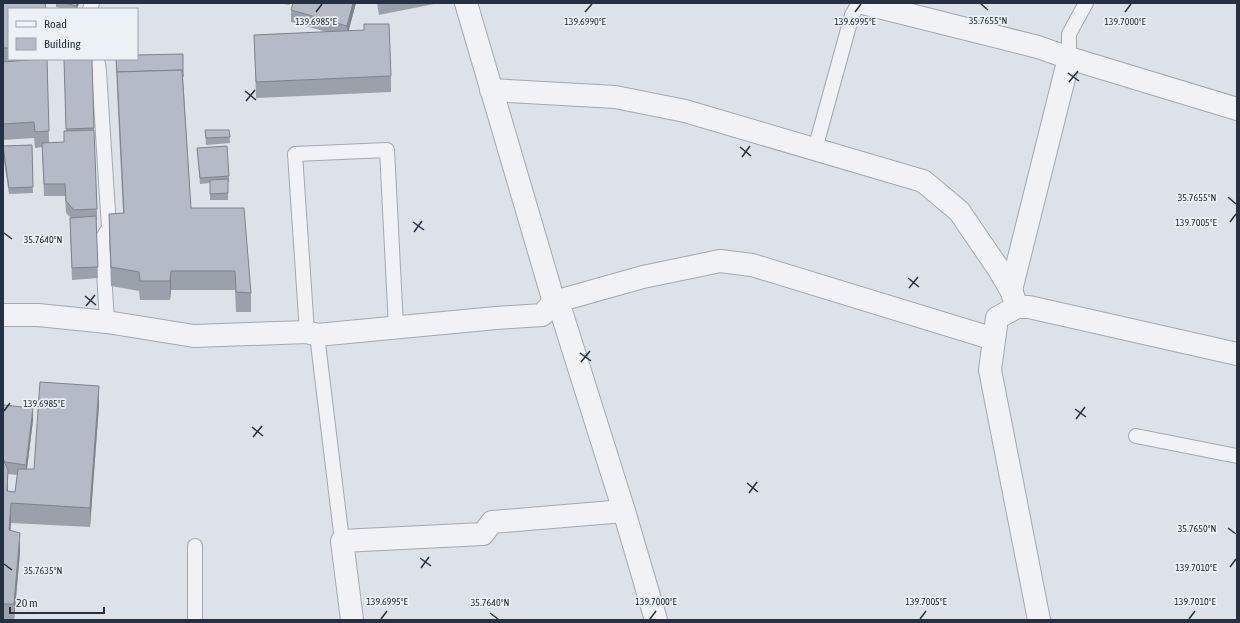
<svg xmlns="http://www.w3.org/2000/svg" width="1240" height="623" viewBox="0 0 1240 623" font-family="'Asap Condensed',sans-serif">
<rect width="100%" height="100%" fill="#dde2e8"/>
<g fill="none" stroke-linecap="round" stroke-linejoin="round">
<defs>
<g id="service">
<path d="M90 9 92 3"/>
<path d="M1069 58V34L1086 3"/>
<path d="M97 59 99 71 109 228 102 239 107 322"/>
<path d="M815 149 852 15 859 3"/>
<path d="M307 332 295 154 387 150 396 327"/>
<path d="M317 335 342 541"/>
<path d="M1136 436 1237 456"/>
<path d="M195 620V546"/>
</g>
<g id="minor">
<path d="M466 3 554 302 562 314 624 511 656 620"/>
<path d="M863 3 1038 47 1069 58 1237 109"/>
<path d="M491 90 615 97 685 111 923 181 959 211 998 268 1011 290 1017 307"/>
<path d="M1011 290 1069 58"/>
<path d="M3 315H38L107 322 194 336 307 332 317 335 496 318 542 315 554 302 643 277 720 261 752 265 994 339"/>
<path d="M352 620 342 541 483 534 492 522 624 511"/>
<path d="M1039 620 990 370 997 318 1017 307H1029L1237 354"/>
</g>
</defs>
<use href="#service" stroke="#a2a9b2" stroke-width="16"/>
<use href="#minor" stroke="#a2a9b2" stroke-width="24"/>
<use href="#service" stroke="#f0f2f6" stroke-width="14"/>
<use href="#minor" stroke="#f0f2f6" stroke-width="22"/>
</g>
<g fill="#9ba1aa" fill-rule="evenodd">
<path d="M3 3 9 9V59H47L49 143 64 142 66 131 64 59 94 128V140L97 209V220H96L98 278 72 280 70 229V218H71L66 213 65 196H44L42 147 35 148 34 138 3 140Z"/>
<path d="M56 3H79L77 9H65L56 7Z"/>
<path d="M280 3H289V5Z"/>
<path d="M356 3 348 31 391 76V92L256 98 254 35 327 32 291 22V10Z"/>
<path d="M377 3H439L379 15Z"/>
<path d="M116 59 183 77 191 208 251 293V312H236L235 290H171L170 300H140L139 291 111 286 109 233V214L123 213 117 91Z"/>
<path d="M205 130H229L230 143 206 145Z"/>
<path d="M32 145 33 193 9 194 3 155V146Z"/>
<path d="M197 148 229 176V182H228V200H210V183L200 184Z"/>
<path d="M3 405 33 420 27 469H34L99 405 90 527 11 523 10 531 20 552 14 620H3ZM8 474 17 475 15 492 8 491Z"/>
</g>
<g fill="#7e838b">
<path d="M77 3H79L77 9H76V6Z"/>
<path d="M353 3H356L347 37V26Z"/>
<path d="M171 271V290L170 300V281Z"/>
<path d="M99 386V405L90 527V508Z"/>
<path d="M33 408V420L26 476V465Z"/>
<path d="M8 470V489L7 510V491Z"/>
<path d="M11 503V523L9 550V530Z"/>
<path d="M20 533V552L14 620V604Z"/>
</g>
<g fill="#b4bbc6" stroke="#7e838b">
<path d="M3 3H45L46 9H9V48H3Z"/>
<path d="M65 3H77L76 6Z"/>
<path d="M293 3H353L347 26 291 10Z"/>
<path d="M364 24H389L391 76 256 82 254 35 364 30Z"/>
<path d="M183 54V77L182 70 117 72 116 59H137V55Z"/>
<path d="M39 59H47L49 131 35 132 34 122 3 124V62Z"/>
<path d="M64 59H92L94 128 66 129Z"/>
<path d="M182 70 191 208H244L251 293 236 292 235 271H171L170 281H140L139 272 111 267 109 214 124 213 117 72Z"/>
<path d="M94 130 97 209 74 210 66 201 65 184H44L42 143 64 142V131Z"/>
<path d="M205 130H229L230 137 206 138Z"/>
<path d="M32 145 33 187 9 188 3 146Z"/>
<path d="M227 146 229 176 200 178 197 148Z"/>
<path d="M228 179V193L210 194V180Z"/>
<path d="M96 216 98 267 72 268 70 218Z"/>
<path d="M40 382 99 386 90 508 11 503 9 530 20 533 14 604H5L3 603V459L8 470 7 491 15 492 18 469H34Z"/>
<path d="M3 405 33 408 26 465 5 462 3 459Z"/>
</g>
<path fill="none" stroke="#253040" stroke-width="1.5" d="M981 4 988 10M316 12 322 4M585 12 592 4M855 12 861 4M1125 12 1131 4M1068 73 1079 81M1069 82 1078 71M245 91 256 100M246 101 255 90M740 147 751 156M742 157 750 146M1228 197 1236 204M413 222 424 230M1230 222 1236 214M414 232 422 221M4 233 12 239M908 278 919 287M909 288 918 277M85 296 96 305M86 306 95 295M580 353 591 361M581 362 590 351M1075 409 1086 417M4 411 10 403M1076 419 1085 407M252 427 263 436M253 437 262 426M747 483 758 492M749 493 757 482M1228 528 1236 534M420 558 431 566M4 564 12 570M1230 567 1236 559M421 568 429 557M490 613 498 619M381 619 387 611M650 619 656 611M920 619 926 611M1189 619 1195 611"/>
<g font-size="10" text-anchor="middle" fill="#253040" stroke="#ecf1f6" stroke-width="3.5" stroke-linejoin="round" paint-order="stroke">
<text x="988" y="24">35.7655°N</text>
<text x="316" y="25">139.6985°E</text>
<text x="585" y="25">139.6990°E</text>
<text x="855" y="25">139.6995°E</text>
<text x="1125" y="25">139.7000°E</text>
<text x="1197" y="201">35.7655°N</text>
<text x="1196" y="226">139.7005°E</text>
<text x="43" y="243">35.7640°N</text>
<text x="44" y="407">139.6985°E</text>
<text x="1197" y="532">35.7650°N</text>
<text x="1196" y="571">139.7010°E</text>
<text x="43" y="574">35.7635°N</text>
<text x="387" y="605">139.6995°E</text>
<text x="656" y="605">139.7000°E</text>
<text x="926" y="605">139.7005°E</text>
<text x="1195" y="605">139.7010°E</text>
<text x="490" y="606">35.7640°N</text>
</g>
<rect width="1240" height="623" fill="none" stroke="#253040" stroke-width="8"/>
<rect x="8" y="8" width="130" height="52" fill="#ecf1f6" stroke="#9ca4ad"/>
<rect x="16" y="21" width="20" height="6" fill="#f0f2f6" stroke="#9ca4ad"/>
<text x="44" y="28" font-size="12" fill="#253040">Road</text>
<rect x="16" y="38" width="20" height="12" fill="#b4bbc6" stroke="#9ca4ad"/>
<text x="44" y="48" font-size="12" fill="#253040">Building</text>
<path d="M10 607v6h94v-6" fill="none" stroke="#253040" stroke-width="2"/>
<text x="16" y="607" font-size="12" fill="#253040" stroke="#ecf1f6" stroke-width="3" paint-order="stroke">20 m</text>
</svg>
